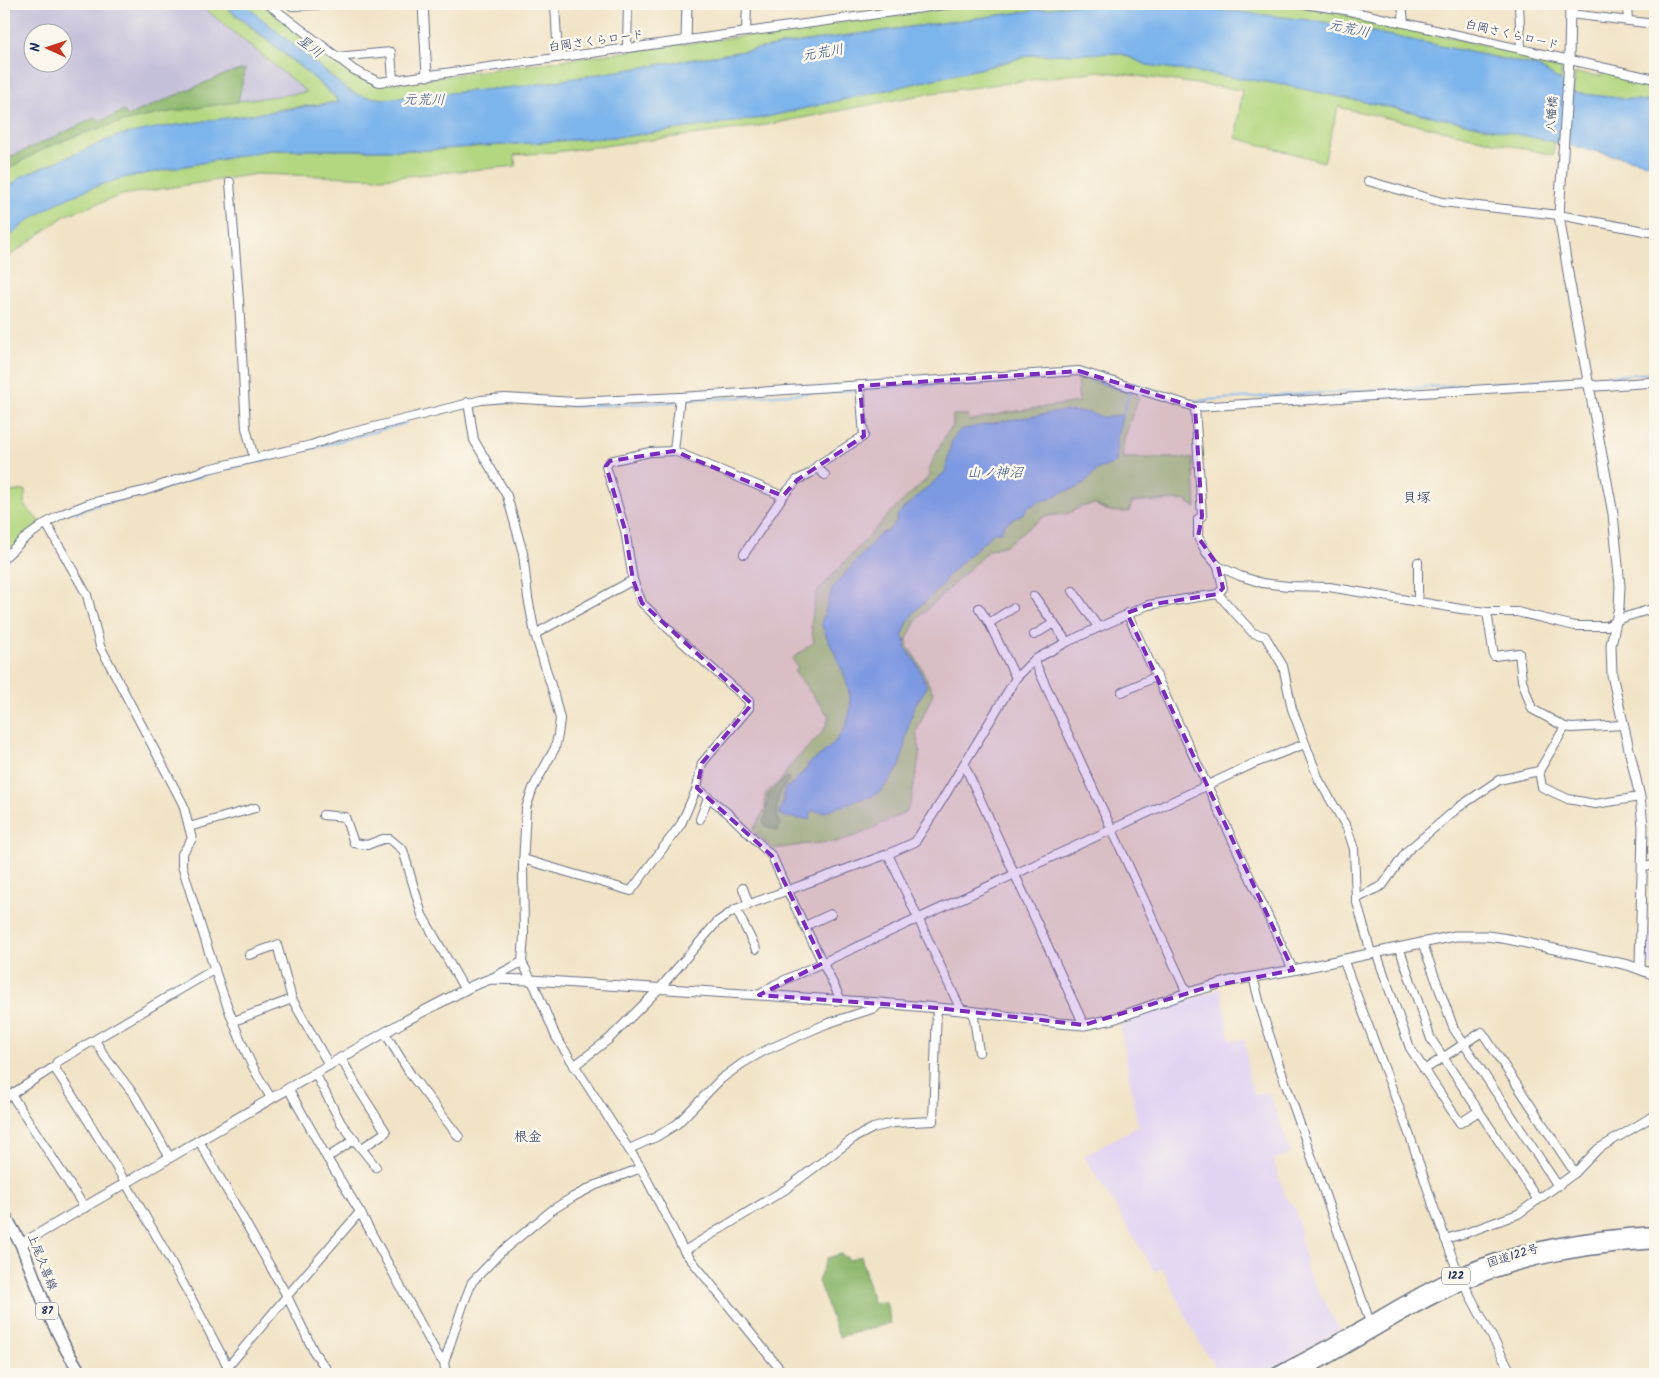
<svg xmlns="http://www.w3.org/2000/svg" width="1659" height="1378" viewBox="0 0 1659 1378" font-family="Kalam,'Klee One',sans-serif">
<rect width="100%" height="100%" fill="#fbf7ec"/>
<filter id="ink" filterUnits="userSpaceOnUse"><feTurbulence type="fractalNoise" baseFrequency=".02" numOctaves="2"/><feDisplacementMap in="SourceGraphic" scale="10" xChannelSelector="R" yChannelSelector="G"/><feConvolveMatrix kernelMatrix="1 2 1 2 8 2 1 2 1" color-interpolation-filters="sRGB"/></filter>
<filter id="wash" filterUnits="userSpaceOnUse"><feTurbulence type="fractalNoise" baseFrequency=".0096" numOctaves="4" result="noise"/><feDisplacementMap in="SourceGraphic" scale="20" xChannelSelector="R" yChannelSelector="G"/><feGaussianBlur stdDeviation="1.12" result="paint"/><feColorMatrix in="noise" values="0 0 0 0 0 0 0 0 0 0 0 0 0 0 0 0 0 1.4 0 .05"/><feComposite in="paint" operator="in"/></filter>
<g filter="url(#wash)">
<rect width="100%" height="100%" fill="#f1e3c6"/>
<g fill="#e1d4f3">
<path d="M1646 928 1655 931V967L1650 965 1646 959Z"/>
<path d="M1221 989 1230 1041 1245 1039 1249 1078 1254 1095 1269 1092 1291 1153 1273 1160 1288 1202H1291L1296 1210 1307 1270 1340 1330 1264 1374H1221L1200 1344 1162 1268 1155 1272 1084 1156 1138 1126 1120 1025 1163 1008Z"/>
</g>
<path fill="#c5c0da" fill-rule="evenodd" d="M4 4H199L308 92 216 105 4 172ZM32 32H62V62H32Z"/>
<g fill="#b3d780" stroke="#67836f">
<path d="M199 4H221L314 78 339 102 279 109 4 192V172C89 114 207 106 307 92Z"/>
<path d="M242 4H261L349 72 379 85 979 4H1283L1329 11 1552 60 1562 71 1561 81 1537 66 1324 22 1197 7 1074 5 807 41 525 86 385 99 362 97 342 86Z"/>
<path d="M1120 53 1147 65 1279 84 1555 142 1553 155 1338 107 1324 162 1236 138 1242 90 1100 71 931 93 755 127 555 152 514 155 516 166 384 178 256 174 122 195 66 215 11 255 4 264V242L26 222 57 203 88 189 122 178 270 150H429L629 136 762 118 983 68 1031 55Z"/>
<path d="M1604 71 1655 82V102L1573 93 1575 73 1601 76Z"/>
<path d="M1081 377 1139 397 1124 438 1122 458H1193L1196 508 1185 500 1132 502 1129 512C1115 512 1106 512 1095 504L1080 507 1069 513 1043 517 1006 545 989 550 916 620 907 639 908 647 919 663 933 693 916 732 920 752 911 801 906 812 858 835 836 842 807 844 773 849 753 830 765 809V794L781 780 790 766 821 734 826 726 829 716 794 671 798 667 792 659 814 642 811 626 816 593 891 512 931 475 928 471 946 434 953 426V415H968L969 421 1005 413 1079 402 1077 378Z"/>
<path d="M25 490V506L39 521 38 525 4 554V493Z"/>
</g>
<g fill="#8eb86e" stroke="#547466">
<path d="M245 69 238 102C157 113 72 125 4 172V160L97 117 99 122 124 111 127 116 228 73Z"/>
<path d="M787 776 789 780C776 793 774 809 780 826L778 831 764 825 763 820 766 815 768 795Z"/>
<path d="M841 1254 850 1260 861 1256 873 1303 886 1302 891 1323 839 1337 818 1281 827 1258Z"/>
</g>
<g fill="#7cb4ec" stroke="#4c72a5">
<path d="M223 4H244L349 91 361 96 385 99 525 86 807 41 1074 5 1197 7 1324 22 1537 66 1561 81 1574 93 1655 102V165L1555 142 1279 84 1147 65 1120 53 1031 55 983 68 762 118 629 136 429 150H270L122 178 88 189 57 203 26 222 4 242V192L22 176 117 136 156 128 339 102 334 95 284 53Z"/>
<path d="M1064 411C1071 412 1078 411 1085 412 1096 414 1105 421 1116 415L1122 416 1117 438 1116 463 1098 469 1082 486 1060 493 1050 499 1041 501 1029 507 1024 513 1005 524 1001 532H995L968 556 946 578 941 587 917 609 908 622 902 637 905 639 906 649 916 662 927 687 913 708 912 715 910 719 900 767 883 789 873 796 854 801 844 806H839L825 812 811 811 810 819 809 820C804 818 803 819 798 819 792 818 789 816 783 817L779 813 784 801 783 796 785 788 792 784 807 768 808 764C876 719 848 684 821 624L833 587 881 533 887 531 896 522 897 516 904 508 945 472 952 440 960 430 1003 421Z"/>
</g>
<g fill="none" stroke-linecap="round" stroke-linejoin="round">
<g stroke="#7cb4ec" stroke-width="2">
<path d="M1591 377 1655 373"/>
<path d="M1134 385V383L1185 400"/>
<path d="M863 389 1082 376 1132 393V389"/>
<path d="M681 401 858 390"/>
<path d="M1189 401 1583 378"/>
<path d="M494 403 509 402"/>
<path d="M536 403 575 406 676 402"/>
<path d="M1122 416 1129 392"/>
<path d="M153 492 214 472 315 448 406 423"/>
<path d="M76 513 101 504 146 494"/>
<path d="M14 554 33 537"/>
<path d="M4 564 11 557"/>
</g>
</g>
</g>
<g filter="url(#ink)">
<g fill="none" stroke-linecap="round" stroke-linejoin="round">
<defs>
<g id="minor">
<path d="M268 4 354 70 379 82 951 4"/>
<path d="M555 4 558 58"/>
<path d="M1304 4 1345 10 1404 23 1655 79"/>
<path d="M1402 4 1404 23"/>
<path d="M1519 4 1521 49"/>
<path d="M1627 4 1628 21"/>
<path d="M292 6 336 4"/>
<path d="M1570 14 1655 24"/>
<path d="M746 31 747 4"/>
<path d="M627 48 628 4"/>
<path d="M336 57 391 52 393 80"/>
<path d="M1368 181 1442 202 1559 215 1650 232 1655 231"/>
<path d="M230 182 239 300 246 428 254 458"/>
<path d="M468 402 474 440 507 496 523 553 528 598 535 634 554 695 560 719 558 735 555 748 533 788 526 808 523 866 524 936 522 962 536 989 556 1037 641 1168 684 1251 784 1374"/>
<path d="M1195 407 1202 516 1198 519V537L1206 552 1218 566 1240 576 1262 583 1288 586 1329 587 1461 609 1487 612H1517L1575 626H1607L1622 618 1655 608"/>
<path d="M674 451 783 496"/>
<path d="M816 467 825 475"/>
<path d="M46 523 87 595 100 646 183 804 192 839 182 854V866C203 931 221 999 250 1061 256 1074 264 1086 271 1098"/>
<path d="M744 554 783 496 797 480 811 473 818 465 864 436 860 386"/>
<path d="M4 558 24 539 46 523 62 514 91 503 144 491 208 469 311 445 338 436 481 400 505 398 576 402 680 397 1079 371 1195 407 1585 383 1590 385"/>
<path d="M1418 562V602"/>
<path d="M1073 591 1098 627"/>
<path d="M1218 594 1253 633 1265 636 1283 666 1292 709 1319 780 1347 828 1354 849 1356 899 1371 953"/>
<path d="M1034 596 1067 642"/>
<path d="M979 608 989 623 1016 678"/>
<path d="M1487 612 1494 656 1519 653 1522 680 1532 709 1565 727"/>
<path d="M1127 613 1293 970"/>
<path d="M989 623 1013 608"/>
<path d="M535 634 633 580"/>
<path d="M1034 635 1054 623"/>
<path d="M1034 660 1187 993"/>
<path d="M1122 692 1157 676"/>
<path d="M964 764 1084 1025"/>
<path d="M1539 771 1542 787 1568 799 1595 804 1640 797"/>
<path d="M697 788 730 815 772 856 787 890 841 1000"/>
<path d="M323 815 345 817 354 843 367 845 383 839H390L403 850 422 915 465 990"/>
<path d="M700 819 708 798"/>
<path d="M189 827 255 808"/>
<path d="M888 854 961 1010"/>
<path d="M523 859 631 891 681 824 697 788 702 763 749 708V701L680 640 642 603 633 580 625 530 606 466 610 461 650 452 674 451 680 397"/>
<path d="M1643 868 1655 864"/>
<path d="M743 888 749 905"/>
<path d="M1356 899 1383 885 1407 851 1459 807 1499 780 1539 771 1565 727 1572 728 1623 725"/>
<path d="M736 909 756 949"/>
<path d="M805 926 831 914"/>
<path d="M1422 942 1454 1029 1558 1186"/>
<path d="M1399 947 1431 1039 1538 1200"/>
<path d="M1376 952 1410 1048 1460 1123 1479 1111"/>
<path d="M1343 959 1411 1139 1434 1208 1459 1275 1512 1374"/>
<path d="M1253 977 1262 1012 1279 1065 1370 1322"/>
<path d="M490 979 522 962"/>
<path d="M759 995 774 985 1208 785 1255 763 1305 744"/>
<path d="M292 999 329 1065"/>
<path d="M973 1011 979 1052"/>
<path d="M234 1021 292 999 277 945 249 955"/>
<path d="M385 1033 411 1075 459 1137"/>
<path d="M95 1040 105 1057 135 1096 170 1158"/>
<path d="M341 1058 356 1085 386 1132 362 1148"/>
<path d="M574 1066 609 1039 660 988 717 922 736 909 888 854 915 842 941 802 1016 678 1034 660 1067 642 1148 605 1218 594 1223 588 1218 566"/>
<path d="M54 1067C117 1164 174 1264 228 1367"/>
<path d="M1424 1070 1482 1032 1575 1173"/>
<path d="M315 1073 341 1123 376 1167"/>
<path d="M288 1088 327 1158 360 1212 437 1354 444 1363"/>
<path d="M11 1094 85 1208"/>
<path d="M4 1099 54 1067 57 1062 215 969"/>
<path d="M199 1141 287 1296 314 1352 330 1374"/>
<path d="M629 1149 656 1137 677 1124 721 1079 743 1063 764 1051 826 1024 875 1008 880 1003"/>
<path d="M327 1158 355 1139"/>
<path d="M1445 1239 1466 1233 1518 1214 1575 1173 1598 1149 1655 1115"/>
<path d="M684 1251 786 1189 854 1138 873 1128 893 1123 933 1121 937 1008"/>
<path d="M222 1374 287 1296 360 1212"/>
<path d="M446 1374 444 1363 463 1305 472 1282 501 1252 552 1210 573 1197 596 1185 641 1168"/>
</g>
<g id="tertiary">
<path d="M423 4 427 76"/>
<path d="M1570 4 1569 60 1559 215 1569 279 1613 514 1620 586 1619 607 1611 645 1612 675 1640 797 1643 826 1640 968"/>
<path d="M686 40 687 4"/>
<path d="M1590 385 1597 386 1655 382"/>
<path d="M21 1244 403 1022 472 986 490 979 531 980 880 1003 961 1010 1058 1023 1084 1025 1113 1019 1187 993 1230 981 1293 970 1455 936H1487L1508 939 1628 965 1655 975"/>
</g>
<path id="primary" d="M4 1214 21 1244 48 1313 67 1351 81 1374"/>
<g id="trunk">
<path d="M1277 1374C1308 1358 1339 1341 1370 1323 1399 1306 1428 1288 1460 1274 1523 1247 1587 1237 1655 1233"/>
<path d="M1297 1374C1353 1345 1405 1308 1463 1283 1524 1256 1589 1247 1655 1242"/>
</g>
</defs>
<use href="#minor" stroke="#666e82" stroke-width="10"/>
<use href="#tertiary" stroke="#666e82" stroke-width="11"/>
<use href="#primary" stroke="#666e82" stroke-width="14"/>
<use href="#trunk" stroke="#666e82" stroke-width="15"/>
<use href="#minor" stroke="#fff" stroke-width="8"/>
<use href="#tertiary" stroke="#fff" stroke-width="9"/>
<use href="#primary" stroke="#fff" stroke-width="11"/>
<use href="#trunk" stroke="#fff" stroke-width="12"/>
</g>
</g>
<path fill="#7b2cbf" fill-opacity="0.2" stroke="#7b2cbf" stroke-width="4" stroke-dasharray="10 6" stroke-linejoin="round" d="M1079 371 1195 407 1202 516 1198 537 1218 566 1223 588 1218 594 1148 605 1127 613 1293 970 1208 987 1084 1025 937 1008 759 995 823 963 772 856 697 788 702 763 752 704 642 603 633 580 625 530 606 466 610 461 674 451 783 496 797 480 864 436 860 386Z"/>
<g text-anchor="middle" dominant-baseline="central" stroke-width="5" stroke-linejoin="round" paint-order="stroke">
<g fill="#fbf7ec" stroke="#5e6b89" stroke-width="1">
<rect x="1442" y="1267.5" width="28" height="17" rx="4"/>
<rect x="36" y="1302.5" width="22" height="17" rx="4"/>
</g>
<g font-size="11" font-weight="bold" fill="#1b2f5e">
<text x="1456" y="1276">122</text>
<text x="47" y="1311">87</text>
</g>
<g font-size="12" fill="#1b2f5e" stroke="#fbf7ec">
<text transform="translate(1512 35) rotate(13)">白岡さくらロード</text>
<text transform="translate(596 41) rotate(-8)">白岡さくらロード</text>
<text transform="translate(1552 114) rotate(-86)">八幡橋</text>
<text transform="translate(1513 1256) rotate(-17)">国道122号</text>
<text transform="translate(42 1262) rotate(68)">上尾久喜線</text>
</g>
<g font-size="14" font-style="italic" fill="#385789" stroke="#fbf7ec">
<text transform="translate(1349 29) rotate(12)">元荒川</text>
<text transform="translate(310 47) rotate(37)">星川</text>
<text transform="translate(823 53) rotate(-10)">元荒川</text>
<text transform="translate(424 100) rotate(1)">元荒川</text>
<text x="995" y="473">山ノ神沼</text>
</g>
<g font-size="14" fill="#1b2f5e" stroke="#fbf7ec">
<text x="1417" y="498">貝塚</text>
<text x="528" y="1137">根金</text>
</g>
</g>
<rect width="1659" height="1378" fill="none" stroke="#fbf7ec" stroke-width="20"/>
<g transform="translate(48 48) rotate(273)"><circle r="24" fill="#fbf7ec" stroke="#a1a7b3"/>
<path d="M0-4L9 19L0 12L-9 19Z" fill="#c8321e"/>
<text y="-8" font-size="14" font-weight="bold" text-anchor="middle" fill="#1b2f5e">N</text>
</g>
</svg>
